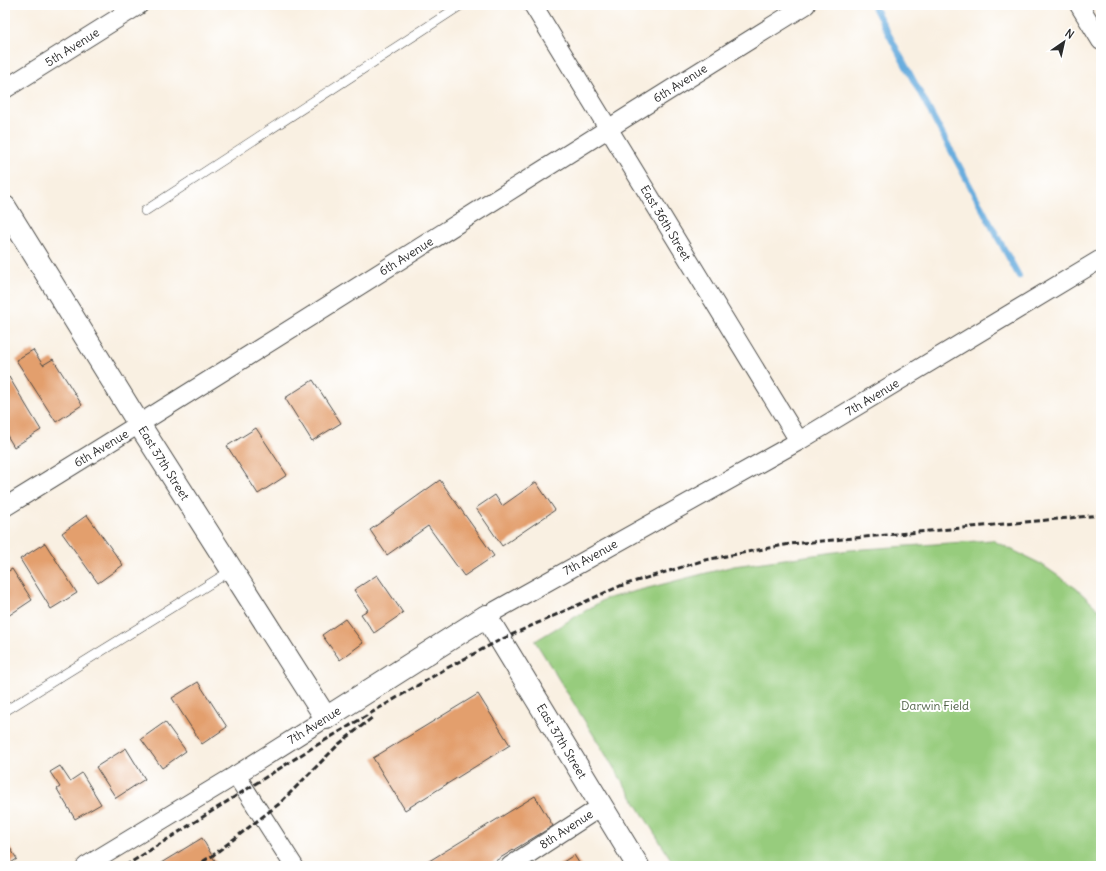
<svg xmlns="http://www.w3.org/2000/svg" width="1106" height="871" viewBox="0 0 1106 871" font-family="Delius,sans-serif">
<rect width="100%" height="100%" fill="#fff"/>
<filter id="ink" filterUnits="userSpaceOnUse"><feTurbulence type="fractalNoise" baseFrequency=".025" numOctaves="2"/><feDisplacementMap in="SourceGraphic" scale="8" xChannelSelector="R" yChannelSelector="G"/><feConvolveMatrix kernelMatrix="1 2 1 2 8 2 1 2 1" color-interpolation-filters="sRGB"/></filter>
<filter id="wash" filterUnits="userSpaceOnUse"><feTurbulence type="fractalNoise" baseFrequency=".012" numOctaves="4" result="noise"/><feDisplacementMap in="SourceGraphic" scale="16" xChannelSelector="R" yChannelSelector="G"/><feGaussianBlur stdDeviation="0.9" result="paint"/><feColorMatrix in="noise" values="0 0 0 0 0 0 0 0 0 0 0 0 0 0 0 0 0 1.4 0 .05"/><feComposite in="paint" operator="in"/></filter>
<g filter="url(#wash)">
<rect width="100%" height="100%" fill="#f9f0e2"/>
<path fill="#97cc7d" stroke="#617c54" d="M992 540 1041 564 1077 589 1101 612V866H675L535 641 605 599 734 566 850 550Z"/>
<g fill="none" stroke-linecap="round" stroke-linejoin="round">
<path stroke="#69adde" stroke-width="6" d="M873 5 998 238 1019 276"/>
</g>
<g id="blocks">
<g fill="#e39f6d">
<path d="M33 350 43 365 53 359 82 405 56 422 16 360Z"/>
<path d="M9 377 41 430 14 447 5 432V380Z"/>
<path d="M313 380 341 423 312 441 285 398Z"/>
<path d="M256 428 287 475 258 494 227 446Z"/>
<path d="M440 480 494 556 464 576 428 526 387 555 370 530Z"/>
<path d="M536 482 555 510 502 546 476 508 495 495 502 506Z"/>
<path d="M87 515 123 565 98 583 62 533Z"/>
<path d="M45 543 77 593 51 609 20 559Z"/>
<path d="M12 569 32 600 5 618V573Z"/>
<path d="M377 575 403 613 374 633 361 614 368 610 354 590Z"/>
<path d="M345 619 363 643 340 660 322 635Z"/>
<path d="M198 682 227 727 202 744 172 698Z"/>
<path d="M478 694 510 745 405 810 373 758Z"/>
<path d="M165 722 186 751 162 768 141 739Z"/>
<path d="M126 748 145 779 116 798 96 767Z"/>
<path d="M60 766 70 781 82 773 101 804 75 819 57 789 60 787 50 772Z"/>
<path d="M535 796 553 826 487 866H421Z"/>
<path d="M202 838 218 866H156Z"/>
<path d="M5 840 17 859 6 866H5Z"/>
<path d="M574 855 581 866H557Z"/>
</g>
</g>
</g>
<g filter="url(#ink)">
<use href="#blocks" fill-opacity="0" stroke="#4a4946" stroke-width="1"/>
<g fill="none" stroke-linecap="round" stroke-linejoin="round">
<defs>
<g id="service">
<path d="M145 211 461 5"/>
<path d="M5 711 232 570"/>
</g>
<g id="minor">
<path d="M533 5 799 441"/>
<path d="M1079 5 1101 41"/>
<path d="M5 89 139 5"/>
<path d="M5 507C274 342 538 171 806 5"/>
<path d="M486 616 799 441 1101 259"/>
<path d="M236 775 294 866"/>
<path d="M86 866 236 775 326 718"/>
<path d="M510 866 602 806"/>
</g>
<path id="tertiary" d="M5 207 139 424 326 718 486 616 638 866"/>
</defs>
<use href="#service" stroke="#4a4946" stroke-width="10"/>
<use href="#minor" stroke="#4a4946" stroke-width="20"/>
<use href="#tertiary" stroke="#4a4946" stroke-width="24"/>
<use href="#service" stroke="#fff" stroke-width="9"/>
<use href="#minor" stroke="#fff" stroke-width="18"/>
<use href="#tertiary" stroke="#fff" stroke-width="22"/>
<g stroke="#2b2b2b" stroke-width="3" stroke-dasharray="6 3" stroke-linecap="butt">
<path d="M125 866 312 748 447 668 500 640 620 586 705 560 790 544 1101 515"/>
<path d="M195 866 212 856 279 804 339 744 373 717"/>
</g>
</g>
</g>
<g text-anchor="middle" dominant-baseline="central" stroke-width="4" stroke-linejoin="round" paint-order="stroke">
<g font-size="12" fill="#2b2b2b" stroke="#fff">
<text transform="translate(72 47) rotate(-32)">5th Avenue</text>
<text transform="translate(680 83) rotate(-32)">6th Avenue</text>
<text transform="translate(666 223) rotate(59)">East 36th Street</text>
<text transform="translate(406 256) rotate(-32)">6th Avenue</text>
<text transform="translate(872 397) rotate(-31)">7th Avenue</text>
<text transform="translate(101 448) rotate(-31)">6th Avenue</text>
<text transform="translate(164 463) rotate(58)">East 37th Street</text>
<text transform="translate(590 557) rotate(-29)">7th Avenue</text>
<text transform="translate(314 725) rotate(-32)">7th Avenue</text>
<text transform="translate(562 741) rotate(59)">East 37th Street</text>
<text transform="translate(566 829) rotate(-33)">8th Avenue</text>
</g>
<g font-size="12" fill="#516348" stroke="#fff">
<text x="935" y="705">Darwin Field</text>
</g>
</g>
<rect width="1106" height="871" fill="none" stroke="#fff" stroke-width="20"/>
<g transform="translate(1064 42) rotate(34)" stroke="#ffffff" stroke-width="3" paint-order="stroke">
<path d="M0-3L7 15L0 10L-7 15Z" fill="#2b2b2b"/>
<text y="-6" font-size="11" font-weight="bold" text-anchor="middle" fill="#2b2b2b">N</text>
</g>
</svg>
